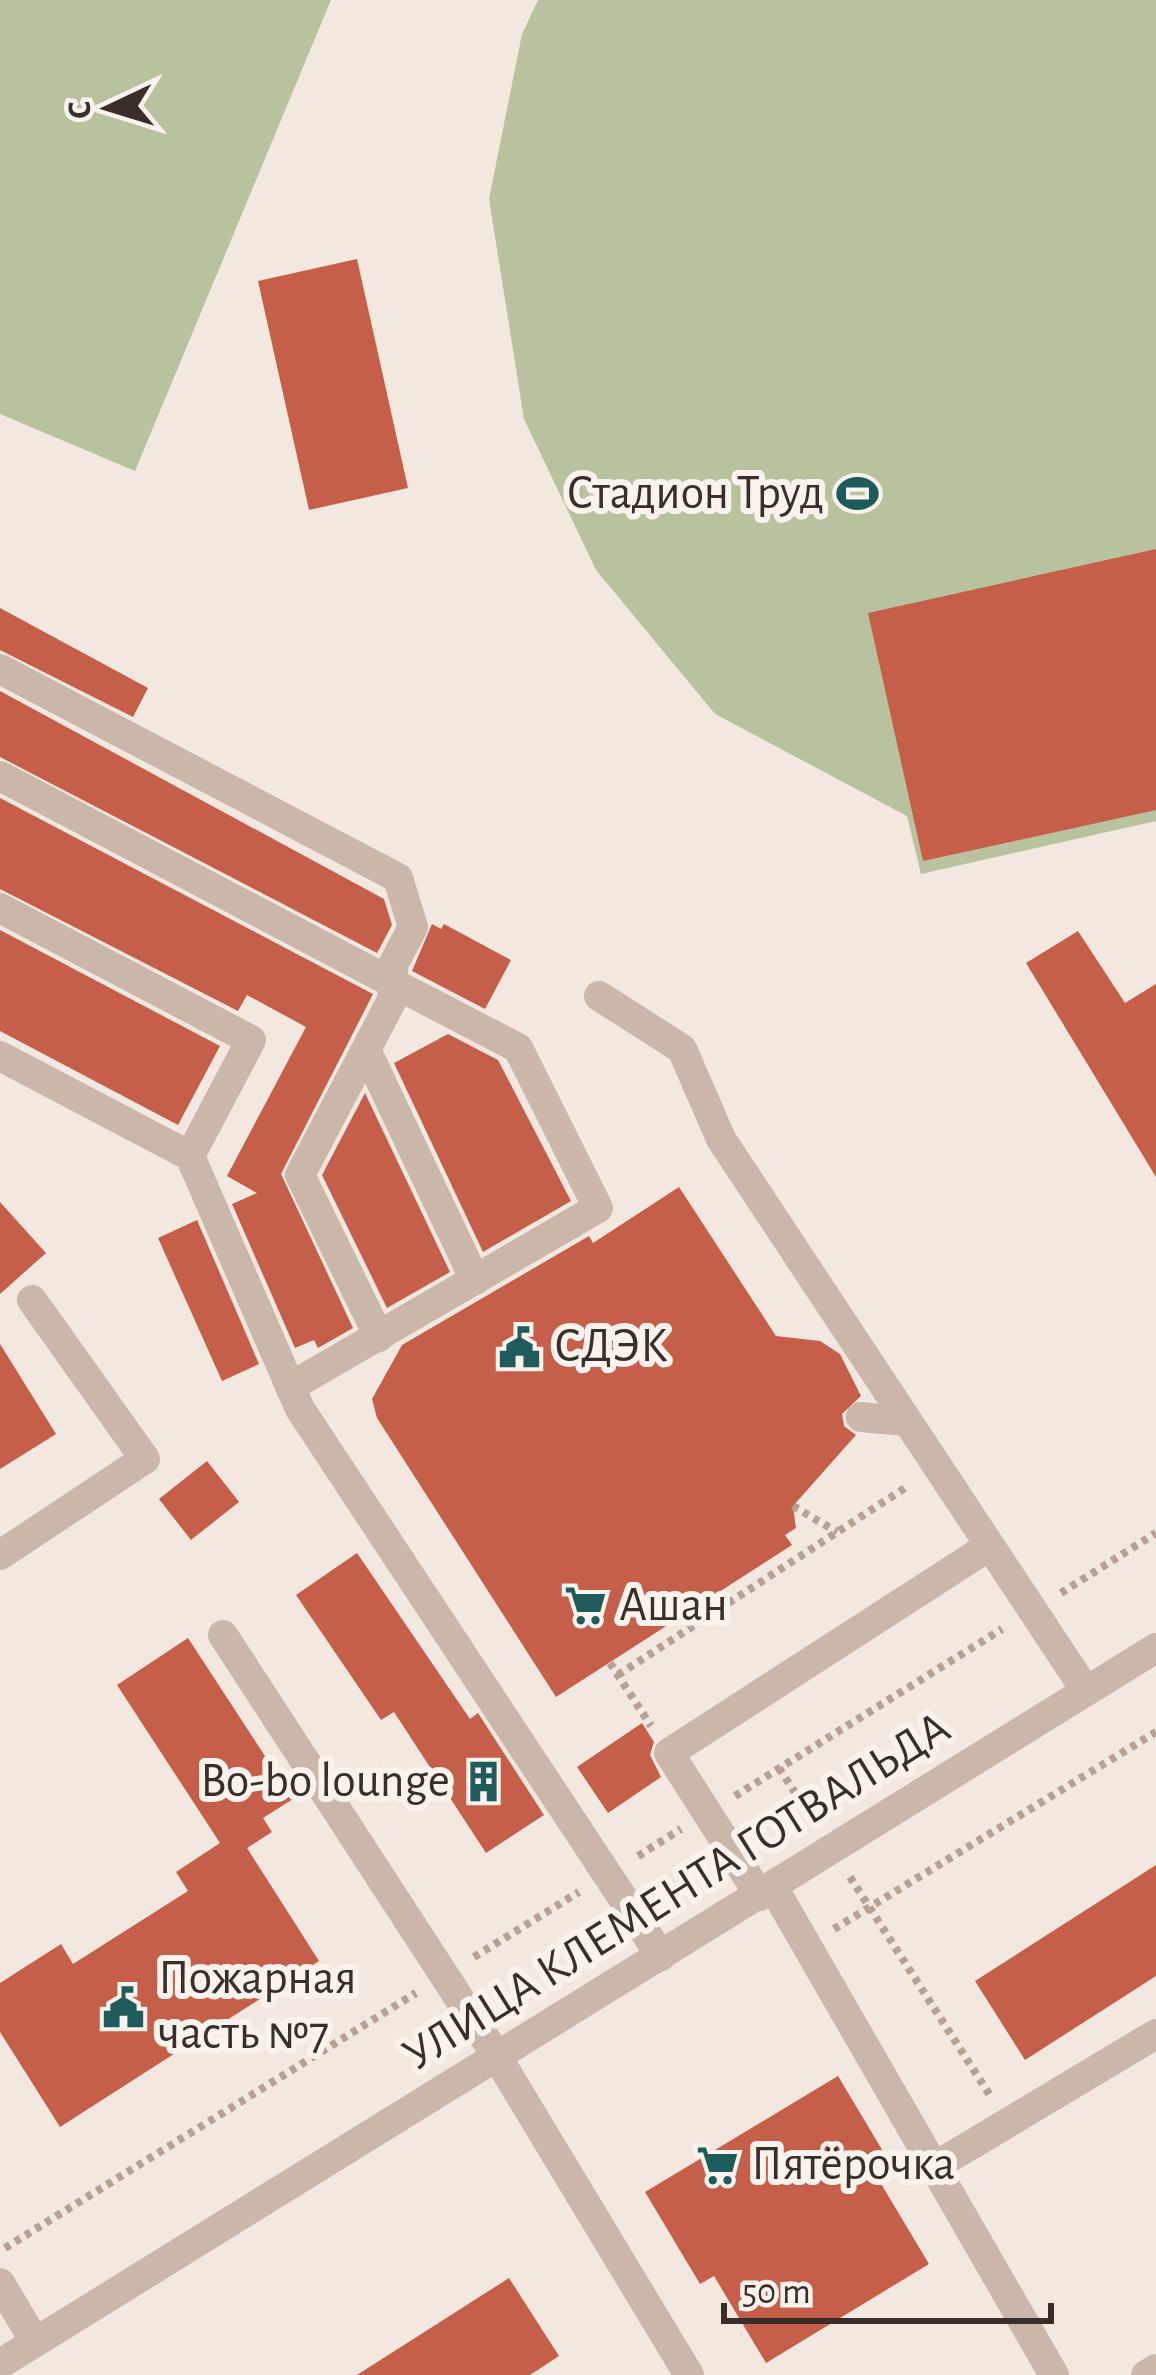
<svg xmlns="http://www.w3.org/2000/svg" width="1156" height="2375" viewBox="0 0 1156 2375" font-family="'Alegreya Sans',sans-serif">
<rect width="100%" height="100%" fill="#f3e8df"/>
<g fill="#b9c29f">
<path d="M0 0H331L135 471 0 414Z"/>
<path d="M538 0H1156V821L921 874 907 816 715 714 596 570 524 419 489 199 522 34Z"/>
</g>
<g fill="#c55f4a">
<path d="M357 259 408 488 309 510 258 281Z"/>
<path d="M1156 549V810L923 861 868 613Z"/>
<path d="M0 608 148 688 133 717 0 650Z"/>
<path d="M0 691 384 899 392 925 377 953 0 757Z"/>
<path d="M0 798 373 994 281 1174 353 1328 318 1348 314 1340 295 1348 232 1204 257 1193 227 1176 306 1027 247 995 238 1011 0 889Z"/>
<path d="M432 924 441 929 444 924 511 960 485 1009 412 971Z"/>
<path d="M0 930 220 1046 178 1125 0 1031Z"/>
<path d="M1078 931 1125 1003 1156 984V1177L1026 963Z"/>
<path d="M448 1034 498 1060 571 1201 483 1252 394 1063Z"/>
<path d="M365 1093 450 1272 387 1308 322 1175Z"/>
<path d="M679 1187 776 1336 820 1341 840 1354 861 1396 842 1414 844 1426 856 1435 793 1506 796 1528 785 1535 792 1545 556 1697 377 1418 372 1399 402 1345 589 1236 593 1243Z"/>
<path d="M0 1202 46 1253 0 1294Z"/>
<path d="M197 1220 259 1364 222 1381 158 1238Z"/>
<path d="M0 1344 56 1434 0 1469Z"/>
<path d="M207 1461 239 1502 191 1540 159 1499Z"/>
<path d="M357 1553 470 1719 478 1713 544 1815 486 1853 394 1712 381 1720 296 1595Z"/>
<path d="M188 1638 293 1799 263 1818 272 1832 247 1848 319 1961 60 2127 0 2032V1983L61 1944 73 1964 188 1891 176 1872 220 1843 117 1685Z"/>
<path d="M642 1723 654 1742 650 1755 661 1777 608 1813 577 1767Z"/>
<path d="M1156 1865V1976L1025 2060 975 1981Z"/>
<path d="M838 2076 893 2168 877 2177 929 2264 766 2363 714 2276 700 2284 645 2192Z"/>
<path d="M509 2278 559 2356 530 2375H357Z"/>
</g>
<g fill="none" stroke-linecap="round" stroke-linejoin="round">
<g stroke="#b7a195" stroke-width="8" stroke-dasharray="6 6" stroke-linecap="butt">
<path d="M793 1506 837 1532"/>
<path d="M1061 1593 1156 1533"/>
<path d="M610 1663 651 1726"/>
<path d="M618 1675 908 1486"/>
<path d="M779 1768 812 1819"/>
<path d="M735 1796 1002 1629"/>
<path d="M638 1856 681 1829"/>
<path d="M850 1877 991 2097"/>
<path d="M834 1929 1156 1732"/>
<path d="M474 1957 579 1892"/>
<path d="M5 2248 416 1993"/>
</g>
<g stroke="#cbb7aa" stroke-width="30">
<path d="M0 669 398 878 413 927 393 965V983L0 776"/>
<path d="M0 908 251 1040 190 1156"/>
<path d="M599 996 682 1049 721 1139 1086 1691"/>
<path d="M366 1050 475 1280"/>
<path d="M0 1056 190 1156 300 1409 661 1956"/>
<path d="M290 1387 598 1208 518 1048 393 983 392 1000 300 1175 379 1337"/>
<path d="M861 1417 905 1421"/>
<path d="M0 1555 145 1459 32 1300"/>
<path d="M223 1635 496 2055 689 2375"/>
<path d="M773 1887 1054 2375"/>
<path d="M760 1896 669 1753 988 1547"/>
<path d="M934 2167 1156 2034"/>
<path d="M0 2283 35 2342"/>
<path d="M0 2364 1156 1648"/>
<path d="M1146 2375 1156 2369"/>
</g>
</g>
<defs>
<symbol id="stadium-bare" viewBox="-9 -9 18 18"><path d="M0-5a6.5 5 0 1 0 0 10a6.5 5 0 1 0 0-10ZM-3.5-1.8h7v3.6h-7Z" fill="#1f5b5a" stroke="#faf2ec" stroke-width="2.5" paint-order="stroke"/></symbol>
<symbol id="civic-bare" viewBox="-9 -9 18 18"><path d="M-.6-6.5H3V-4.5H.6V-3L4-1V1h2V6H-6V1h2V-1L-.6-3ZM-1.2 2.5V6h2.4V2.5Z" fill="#1f5b5a" stroke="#faf2ec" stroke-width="2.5" paint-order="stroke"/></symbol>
<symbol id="supermarket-bare" viewBox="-9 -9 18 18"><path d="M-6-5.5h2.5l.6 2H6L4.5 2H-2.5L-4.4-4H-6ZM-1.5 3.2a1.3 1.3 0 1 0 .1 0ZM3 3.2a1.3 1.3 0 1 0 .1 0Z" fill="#1f5b5a" stroke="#faf2ec" stroke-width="2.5" paint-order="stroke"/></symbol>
<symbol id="building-bare" viewBox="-9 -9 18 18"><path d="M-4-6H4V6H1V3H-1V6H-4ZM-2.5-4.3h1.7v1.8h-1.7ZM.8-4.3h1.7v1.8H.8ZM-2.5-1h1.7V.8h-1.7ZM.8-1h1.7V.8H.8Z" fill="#1f5b5a" stroke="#faf2ec" stroke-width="2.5" paint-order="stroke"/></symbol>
</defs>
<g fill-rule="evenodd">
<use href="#stadium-bare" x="828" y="464" width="59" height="59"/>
<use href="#civic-bare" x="490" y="1318" width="59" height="59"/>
<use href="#supermarket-bare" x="556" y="1576" width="59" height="59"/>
<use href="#building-bare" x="454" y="1752" width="59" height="59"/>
<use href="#civic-bare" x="94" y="1978" width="59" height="59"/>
<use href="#supermarket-bare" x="688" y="2136" width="59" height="59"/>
</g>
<g text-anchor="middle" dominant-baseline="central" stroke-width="12" stroke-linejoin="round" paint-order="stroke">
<g font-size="48" fill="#392e2a" stroke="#faf2ec" text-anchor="start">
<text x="824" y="494" text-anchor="end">Стадион Труд</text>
<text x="554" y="1347">СДЭК</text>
<text x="619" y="1606">Ашан</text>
<text x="450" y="1782" text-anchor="end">Bo-bo lounge</text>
<text x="158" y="1979">Пожарная<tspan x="158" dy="55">часть №7</tspan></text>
<text x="751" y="2165">Пятёрочка</text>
</g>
<g font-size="48" fill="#392e2a" stroke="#faf2ec">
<text transform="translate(677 1892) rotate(-32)">УЛИЦА КЛЕМЕНТА ГОТВАЛЬДА</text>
</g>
</g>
<g transform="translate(108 108) rotate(266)" stroke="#faf2ec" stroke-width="9" paint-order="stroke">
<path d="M0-9L21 45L0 30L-21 45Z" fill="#392e2a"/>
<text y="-18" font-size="33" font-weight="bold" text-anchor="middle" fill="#392e2a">С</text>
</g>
<path d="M724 2303v18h327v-18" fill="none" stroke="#392e2a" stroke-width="6"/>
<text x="742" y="2303" font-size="36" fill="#392e2a" stroke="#faf2ec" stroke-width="9" paint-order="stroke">50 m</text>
</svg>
